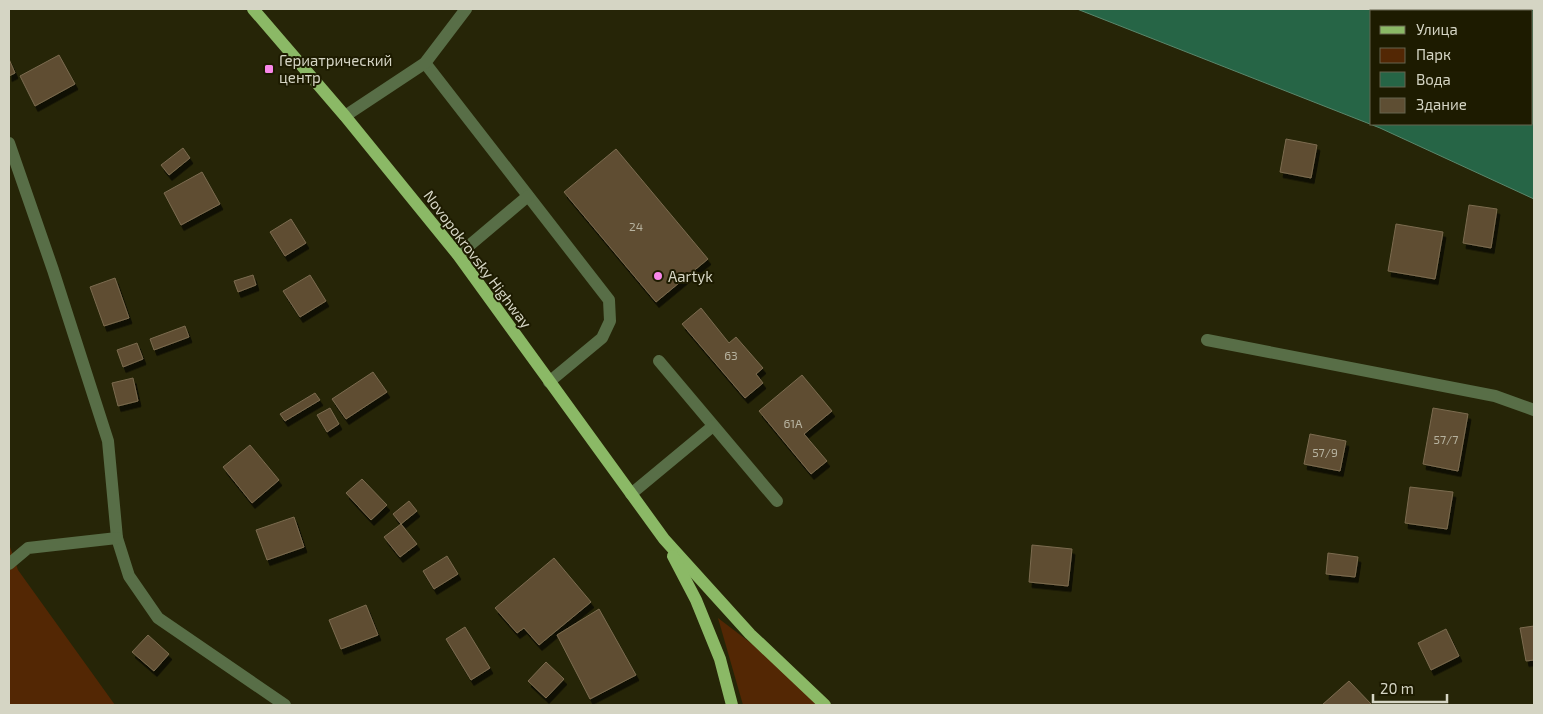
<svg xmlns="http://www.w3.org/2000/svg" width="1543" height="714" viewBox="0 0 1543 714" font-family="'Exo 2',sans-serif">
<defs>
<filter id="shadow"><feDropShadow dx="3" dy="5.5" stdDeviation="0" flood-color="#0009"/></filter>
</defs>
<rect width="100%" height="100%" fill="#262507"/>
<g fill="#532704">
<path d="M9 544 18 570 115 705H9Z"/>
<path d="M718 618 832 705H743Z"/>
</g>
<path fill="#266546" stroke="#5a876c" fill-rule="evenodd" d="M1077 9H1534V199L1380 128ZM1372 11H1532V124H1372Z"/>
<g fill="#5e4e33" stroke="#7c6b4f" filter="url(#shadow)">
<path d="M59 55 75 84 35 106 20 76Z"/>
<path d="M9 59 15 73 9 76Z"/>
<path d="M1286 139 1317 145 1311 178 1280 172Z"/>
<path d="M183 148 190 158 169 175 161 165Z"/>
<path d="M616 149 708 259 656 302 564 192Z"/>
<path d="M202 172 220 204 181 225 164 193Z"/>
<path d="M1469 205 1497 209 1491 248 1463 243Z"/>
<path d="M291 219 306 243 285 256 270 232Z"/>
<path d="M1396 224 1443 232 1435 279 1388 271Z"/>
<path d="M253 275 256 285 238 292 234 281Z"/>
<path d="M310 275 326 301 300 317 283 291Z"/>
<path d="M115 278 129 318 104 326 90 287Z"/>
<path d="M701 308 729 343 736 337 763 368 756 374 763 383 745 398 682 324Z"/>
<path d="M185 326 189 337 154 350 150 339Z"/>
<path d="M137 343 143 359 123 367 117 350Z"/>
<path d="M373 372 387 392 346 419 332 399Z"/>
<path d="M802 375 832 411 804 434 827 461 811 474 759 411Z"/>
<path d="M133 378 138 401 118 406 112 383Z"/>
<path d="M315 393 320 400 285 421 280 414Z"/>
<path d="M330 408 339 424 327 432 317 415Z"/>
<path d="M1433 408 1468 414 1458 471 1423 464Z"/>
<path d="M1310 434 1346 441 1340 471 1304 464Z"/>
<path d="M250 445 279 480 252 503 223 467Z"/>
<path d="M362 479 387 505 371 520 346 493Z"/>
<path d="M1410 487 1453 492 1447 529 1405 523Z"/>
<path d="M409 501 417 511 401 524 393 514Z"/>
<path d="M294 517 304 547 267 560 256 530Z"/>
<path d="M401 524 417 544 400 557 384 537Z"/>
<path d="M1032 545 1072 549 1068 586 1029 582Z"/>
<path d="M1328 553 1358 557 1355 577 1326 574Z"/>
<path d="M447 556 458 574 434 589 423 571Z"/>
<path d="M554 558 591 602 539 645 524 628 517 633 495 608Z"/>
<path d="M366 605 378 635 341 649 329 620Z"/>
<path d="M599 609 636 675 590 699 557 635Z"/>
<path d="M1534 626V660L1526 661 1520 628Z"/>
<path d="M465 627 490 668 471 680 446 639Z"/>
<path d="M1446 629 1459 656 1431 670 1418 643Z"/>
<path d="M148 635 169 654 154 671 132 652Z"/>
<path d="M546 662 564 679 546 698 528 681Z"/>
<path d="M1349 681 1372 705H1322Z"/>
</g>
<g fill="none" stroke-linecap="round" stroke-linejoin="round">
<g stroke="#586e47" stroke-width="12">
<path d="M425 63 609 300 610 321 602 338 549 382"/>
<path d="M345 116 425 63 466 9"/>
<path d="M9 143 53 270 108 441 117 538 129 576 158 618 285 705"/>
<path d="M458 255 528 196"/>
<path d="M1207 340 1495 396 1534 410"/>
<path d="M659 361 777 501"/>
<path d="M631 494 713 426"/>
<path d="M9 564 28 548 117 538"/>
</g>
<g stroke="#8bb966" stroke-width="12">
<path d="M253 9 345 116 458 255 664 539 750 634 825 705"/>
<path d="M673 556 696 600 720 659 732 705"/>
</g>
</g>
<g fill="#f987e9" stroke="#1d1b00" stroke-width="2">
<rect x="264" y="64" width="10" height="10" rx="2.5"/>
<circle cx="658" cy="276" r="5"/>
</g>
<g text-anchor="middle" dominant-baseline="central" stroke-width="4" stroke-linejoin="round" paint-order="stroke">
<g font-size="12" fill="#b7b3a0">
<text x="636" y="226">24</text>
<text x="731" y="355">63</text>
<text x="793" y="423">61А</text>
<text x="1446" y="439">57/7</text>
<text x="1325" y="452">57/9</text>
</g>
<g font-size="15" fill="#d5d5c4" stroke="#1d1b00" text-anchor="start">
<text x="279" y="60">Гериатрический<tspan x="279" dy="17">центр</tspan></text>
<text x="668" y="276">Aartyk</text>
</g>
<g font-size="15" fill="#d5d5c4" stroke="#1d1b00">
<text transform="translate(478 259) rotate(53)">Novopokrovsky Highway</text>
</g>
</g>
<rect width="1543" height="714" fill="none" stroke="#d5d5c4" stroke-width="20"/>
<rect x="1370" y="10" width="162" height="115" fill="#1d1b00" stroke="#67654e"/>
<rect x="1380" y="26" width="25" height="8" fill="#8bb966" stroke="#67654e"/>
<text x="1416" y="35" font-size="15" fill="#d5d5c4">Улица</text>
<rect x="1380" y="48" width="25" height="15" fill="#532704" stroke="#67654e"/>
<text x="1416" y="60" font-size="15" fill="#d5d5c4">Парк</text>
<rect x="1380" y="72" width="25" height="15" fill="#266546" stroke="#67654e"/>
<text x="1416" y="85" font-size="15" fill="#d5d5c4">Вода</text>
<rect x="1380" y="98" width="25" height="15" fill="#5e4e33" stroke="#67654e"/>
<text x="1416" y="110" font-size="15" fill="#d5d5c4">Здание</text>
<path d="M1373 694v8h74v-8" fill="none" stroke="#d5d5c4" stroke-width="2.5"/>
<text x="1380" y="694" font-size="15" fill="#d5d5c4" stroke="#1d1b00" stroke-width="4" paint-order="stroke">20 m</text>
</svg>
